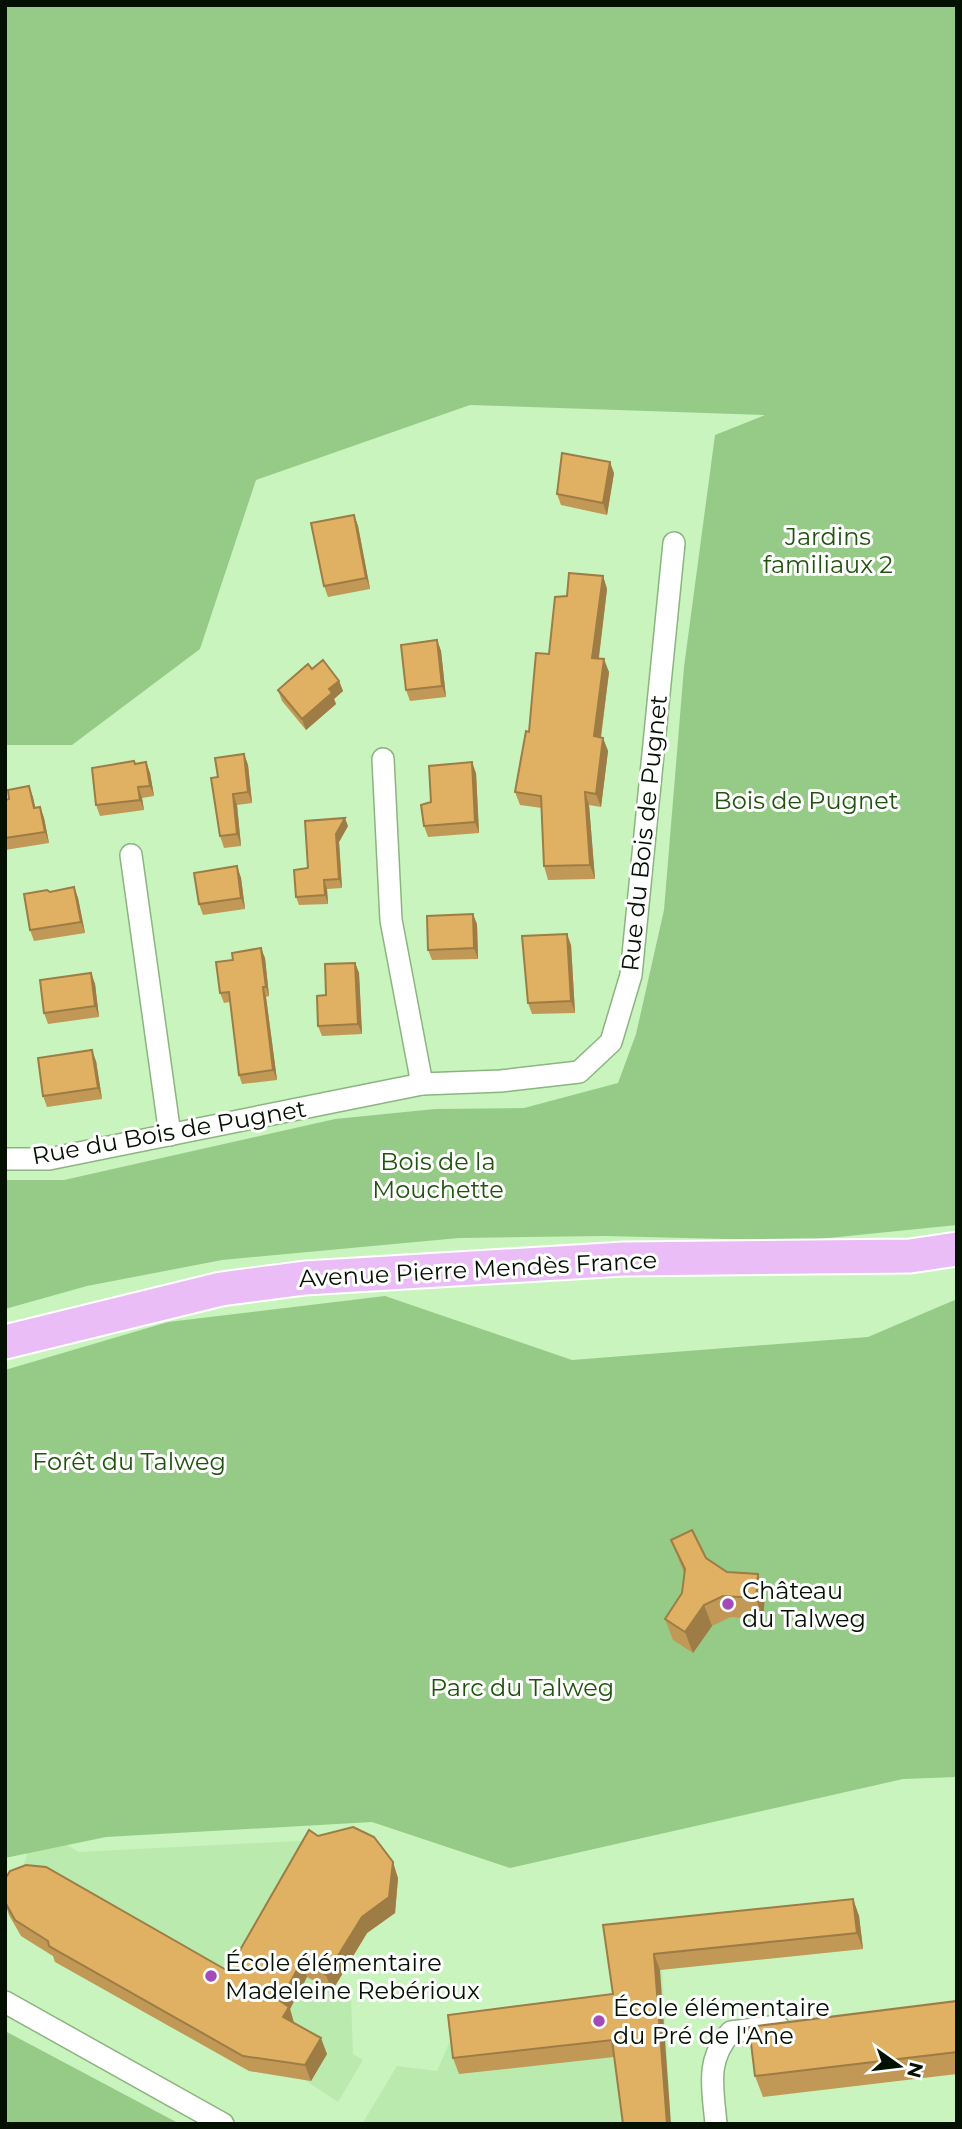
<svg xmlns="http://www.w3.org/2000/svg" width="962" height="2129" viewBox="0 0 962 2129" font-family="Montserrat,sans-serif">
<rect width="100%" height="100%" fill="#c9f4be"/>
<g fill="#baeaae">
<path d="M35 1827 79 1852 318 1840 398 1878 395 1913 376 1927 372 1925 332 1990 351 1996 353 2054 363 2060 338 2102 305 2080 249 2071 55 1962 53 1956 22 1937 9 1915Z"/>
<path d="M859 1916 863 1949 662 1970 671 2124H362L397 2066 437 2071 454 2032 616 2011 609 1942Z"/>
</g>
<g fill="#96cb87">
<path d="M5 5H957V1225L799 1241 605 1236 459 1238 222 1260 87 1286 5 1309V1180H64L335 1119 435 1109 524 1108 618 1083 636 1034 664 910 684 667 715 435 765 415 470 405 256 480 200 649 72 745H5Z"/>
<path d="M385 1296 572 1360 868 1337 957 1299V1777L903 1779 510 1868 372 1822 106 1837 5 1858V1370L168 1322Z"/>
<path d="M5 2031 180 2124H5Z"/>
</g>
<g fill="none" stroke-linecap="round" stroke-linejoin="round">
<defs>
<g id="street">
<path d="M383 759 391 920 422 1084"/>
<path d="M131 855 170 1135"/>
<path d="M5 1159H49L422 1084 501 1081 579 1072 611 1042 631 975 674 543"/>
<path d="M5 2002 223 2124"/>
<path d="M716 2124C713 2089 705 2060 731 2032L778 2026"/>
</g>
<path id="primary" d="M5 1342 221 1289 305 1278 624 1259 910 1256 957 1249"/>
</defs>
<use href="#street" stroke="#8cb481" stroke-width="24"/>
<use href="#primary" stroke="#fff" stroke-width="37"/>
<use href="#street" stroke="#fff" stroke-width="21"/>
<use href="#primary" stroke="#eabdf6" stroke-width="33"/>
</g>
<g fill="#c19855">
<path d="M614 473 607 515 561 505 557 494Z"/>
<path d="M354 515 358 526 370 589 328 597 324 586Z"/>
<path d="M603 576 607 589 599 658 609 672 601 738H603L608 751 601 807 589 805 595 879 548 880 544 866 542 808 520 805 515 792 549 654 567 596Z"/>
<path d="M437 640 441 651 446 697 410 701 406 690Z"/>
<path d="M312 669 339 681 343 691 334 699 336 704 306 730 282 701 278 690Z"/>
<path d="M244 754 248 765 252 803 237 805 241 846 224 848 220 836 218 777Z"/>
<path d="M146 762 150 773 154 796 142 798 144 810 100 816 96 805 135 764Z"/>
<path d="M476 773 479 833 428 837 424 826 431 802Z"/>
<path d="M29 786 35 808 40 807 44 818 49 843 5 850V800L9 799Z"/>
<path d="M348 826 339 842 342 888 327 889 328 904 299 905 296 897 308 868Z"/>
<path d="M237 866 241 878 245 909 203 915 199 904Z"/>
<path d="M74 887 78 898 85 933 34 941 30 930 50 892Z"/>
<path d="M477 924 478 959 432 960 428 950Z"/>
<path d="M571 945 575 1013 532 1014 528 1003Z"/>
<path d="M265 958 269 996 266 997 277 1080 242 1084 239 1075 230 1002 224 1003 220 993Z"/>
<path d="M355 963 359 973 362 1034 322 1036 318 1026 326 995Z"/>
<path d="M91 973 95 984 99 1017 48 1024 44 1013Z"/>
<path d="M96 1061 102 1099 47 1107 43 1096Z"/>
<path d="M671 1540 706 1558 727 1572 758 1574 765 1595 763 1620 731 1617 712 1626 693 1653 673 1640 665 1619 682 1593 684 1573Z"/>
<path d="M318 1836 398 1878 395 1913 367 1933 332 1991 307 1977 290 2009 294 2023 327 2054 311 2081 249 2071 55 1962 53 1956 21 1936 9 1915 5 1903V1879L228 1971Z"/>
<path d="M853 1899 859 1916 863 1949 660 1970 614 2057 459 2074 453 2058 613 1994 603 1925Z"/>
<path d="M957 2001V2074L763 2097 755 2076Z"/>
</g>
<g fill="#9d7c45">
<path d="M610 462 614 473 607 515 603 503Z"/>
<path d="M354 515 358 526 370 589 366 578Z"/>
<path d="M603 576 607 589 597 671 592 658Z"/>
<path d="M437 640 441 651 446 697 442 686Z"/>
<path d="M604 659 609 672 599 750 594 736Z"/>
<path d="M339 681 343 691 334 699 336 704 306 730 302 719 329 689Z"/>
<path d="M603 738 608 751 601 807 596 794Z"/>
<path d="M244 754 248 765 252 803 248 792Z"/>
<path d="M146 762 150 773 154 796 150 786Z"/>
<path d="M472 762 476 773 479 833 475 822Z"/>
<path d="M29 786 33 797 38 819 34 808Z"/>
<path d="M138 787 142 798 144 810 140 800Z"/>
<path d="M585 792 589 805 595 879 590 865Z"/>
<path d="M233 794 237 805 241 846 237 834Z"/>
<path d="M40 807 44 818 49 843 45 832Z"/>
<path d="M345 818 348 826 339 842 342 888 339 879 336 834Z"/>
<path d="M237 866 241 878 245 909 241 898Z"/>
<path d="M324 880 327 889 328 904 325 895Z"/>
<path d="M74 887 78 898 85 933 81 922Z"/>
<path d="M473 914 477 924 478 959 474 948Z"/>
<path d="M567 934 571 945 575 1013 571 1001Z"/>
<path d="M261 948 265 958 269 996 266 987Z"/>
<path d="M355 963 359 973 362 1034 358 1024Z"/>
<path d="M91 973 95 984 99 1017 95 1006Z"/>
<path d="M263 987 266 997 277 1080 273 1070Z"/>
<path d="M92 1050 96 1061 102 1099 98 1088Z"/>
<path d="M758 1574 765 1595 763 1620 756 1598Z"/>
<path d="M704 1605 712 1626 693 1653 685 1632Z"/>
<path d="M393 1862 398 1878 395 1913 367 1933 332 1991 326 1975Z"/>
<path d="M853 1899 859 1916 863 1949 857 1933Z"/>
<path d="M654 1954 660 1970 671 2124H667Z"/>
<path d="M302 1961 307 1977 290 2009 294 2023 289 2032 283 2017 280 2001Z"/>
<path d="M321 2038 327 2054 311 2081 305 2065Z"/>
</g>
<g fill="#e0b163" stroke="#9d7c45" stroke-width="2">
<path d="M562 453 610 462 603 503 557 494Z"/>
<path d="M354 515 366 578 324 586 311 523Z"/>
<path d="M569 573 603 576 592 658 604 659 594 736 603 738 596 794 585 792 590 865 544 866 541 796 515 792 526 731 529 732 536 653 549 654 555 597 567 596Z"/>
<path d="M437 640 442 686 406 690 401 645Z"/>
<path d="M323 660 339 681 329 689 332 693 302 719 278 690 308 664 312 669Z"/>
<path d="M244 754 248 792 233 794 237 834 220 836 211 778 218 777 215 758Z"/>
<path d="M134 761 135 764 146 762 150 786 138 787 140 800 96 805 92 768Z"/>
<path d="M472 762 475 822 424 826 421 805 431 802 429 766Z"/>
<path d="M29 786 34 808 40 807 45 832 5 838V800L9 799 8 790Z"/>
<path d="M345 818 336 834 339 879 324 880 325 895 296 897 294 870 308 868 305 821Z"/>
<path d="M237 866 241 898 199 904 194 873Z"/>
<path d="M74 887 81 922 30 930 24 894 47 890 50 892Z"/>
<path d="M473 914 474 948 428 950 427 916Z"/>
<path d="M567 934 571 1001 528 1003 522 936Z"/>
<path d="M261 948 266 987H263L273 1070 239 1075 229 992 220 993 216 962 233 960 232 953Z"/>
<path d="M355 963 358 1024 318 1026 317 996 326 995 325 964Z"/>
<path d="M91 973 95 1006 44 1013 40 980Z"/>
<path d="M92 1050 98 1088 43 1096 38 1058Z"/>
<path d="M692 1530 706 1558 727 1572 758 1574 756 1598 723 1596 704 1605 685 1632 665 1619 682 1593 685 1569 671 1540Z"/>
<path d="M353 1827 374 1837 393 1862 389 1897 362 1917 326 1975 302 1961 280 2001 289 2007 283 2017 321 2038 305 2065 243 2056 49 1946 48 1941 15 1920 5 1902V1879L10 1871 26 1865 46 1867 228 1971 309 1830 318 1836Z"/>
<path d="M853 1899 857 1933 654 1954 667 2124H623L612 2040 453 2058 448 2015 613 1994 603 1925Z"/>
<path d="M957 2001V2052L755 2076 749 2027Z"/>
</g>
<g fill="#a34cb9" stroke="#fff" stroke-width="2.5">
<circle cx="728" cy="1604" r="7"/>
<circle cx="211" cy="1976" r="7"/>
<circle cx="599" cy="2021" r="7"/>
</g>
<g text-anchor="middle" dominant-baseline="central" stroke-width="6" stroke-linejoin="round" paint-order="stroke">
<g font-size="24" fill="#20530d" stroke="#fff">
<text x="828" y="536">Jardins<tspan x="828" dy="28">familiaux 2</tspan></text>
<text x="806" y="800">Bois de Pugnet</text>
<text x="438" y="1161">Bois de la<tspan x="438" dy="28">Mouchette</tspan></text>
<text x="129" y="1461">Forêt du Talweg</text>
<text x="522" y="1687">Parc du Talweg</text>
</g>
<g font-size="24" fill="#041102" stroke="#fff">
<text transform="translate(644 833) rotate(-84)">Rue du Bois de Pugnet</text>
<text transform="translate(169 1132) rotate(-10)">Rue du Bois de Pugnet</text>
<text transform="translate(478 1269) rotate(-3)">Avenue Pierre Mendès France</text>
</g>
<g font-size="24" fill="#041102" stroke="#fff" text-anchor="start">
<text x="742" y="1590">Château<tspan x="742" dy="28">du Talweg</tspan></text>
<text x="225" y="1962">École élémentaire<tspan x="225" dy="28">Madeleine Rebérioux</tspan></text>
<text x="613" y="2007">École élémentaire<tspan x="613" dy="28">du Pré de l'Ane</tspan></text>
</g>
</g>
<rect width="962" height="2129" fill="none" stroke="#041102" stroke-width="14"/>
<g transform="translate(899 2066) rotate(104)" stroke="#ffffff" stroke-width="5" paint-order="stroke">
<path d="M0-5L12 26L0 18L-12 26Z" fill="#041102"/>
<text y="-10" font-size="19" font-weight="bold" text-anchor="middle" fill="#041102">N</text>
</g>
</svg>
